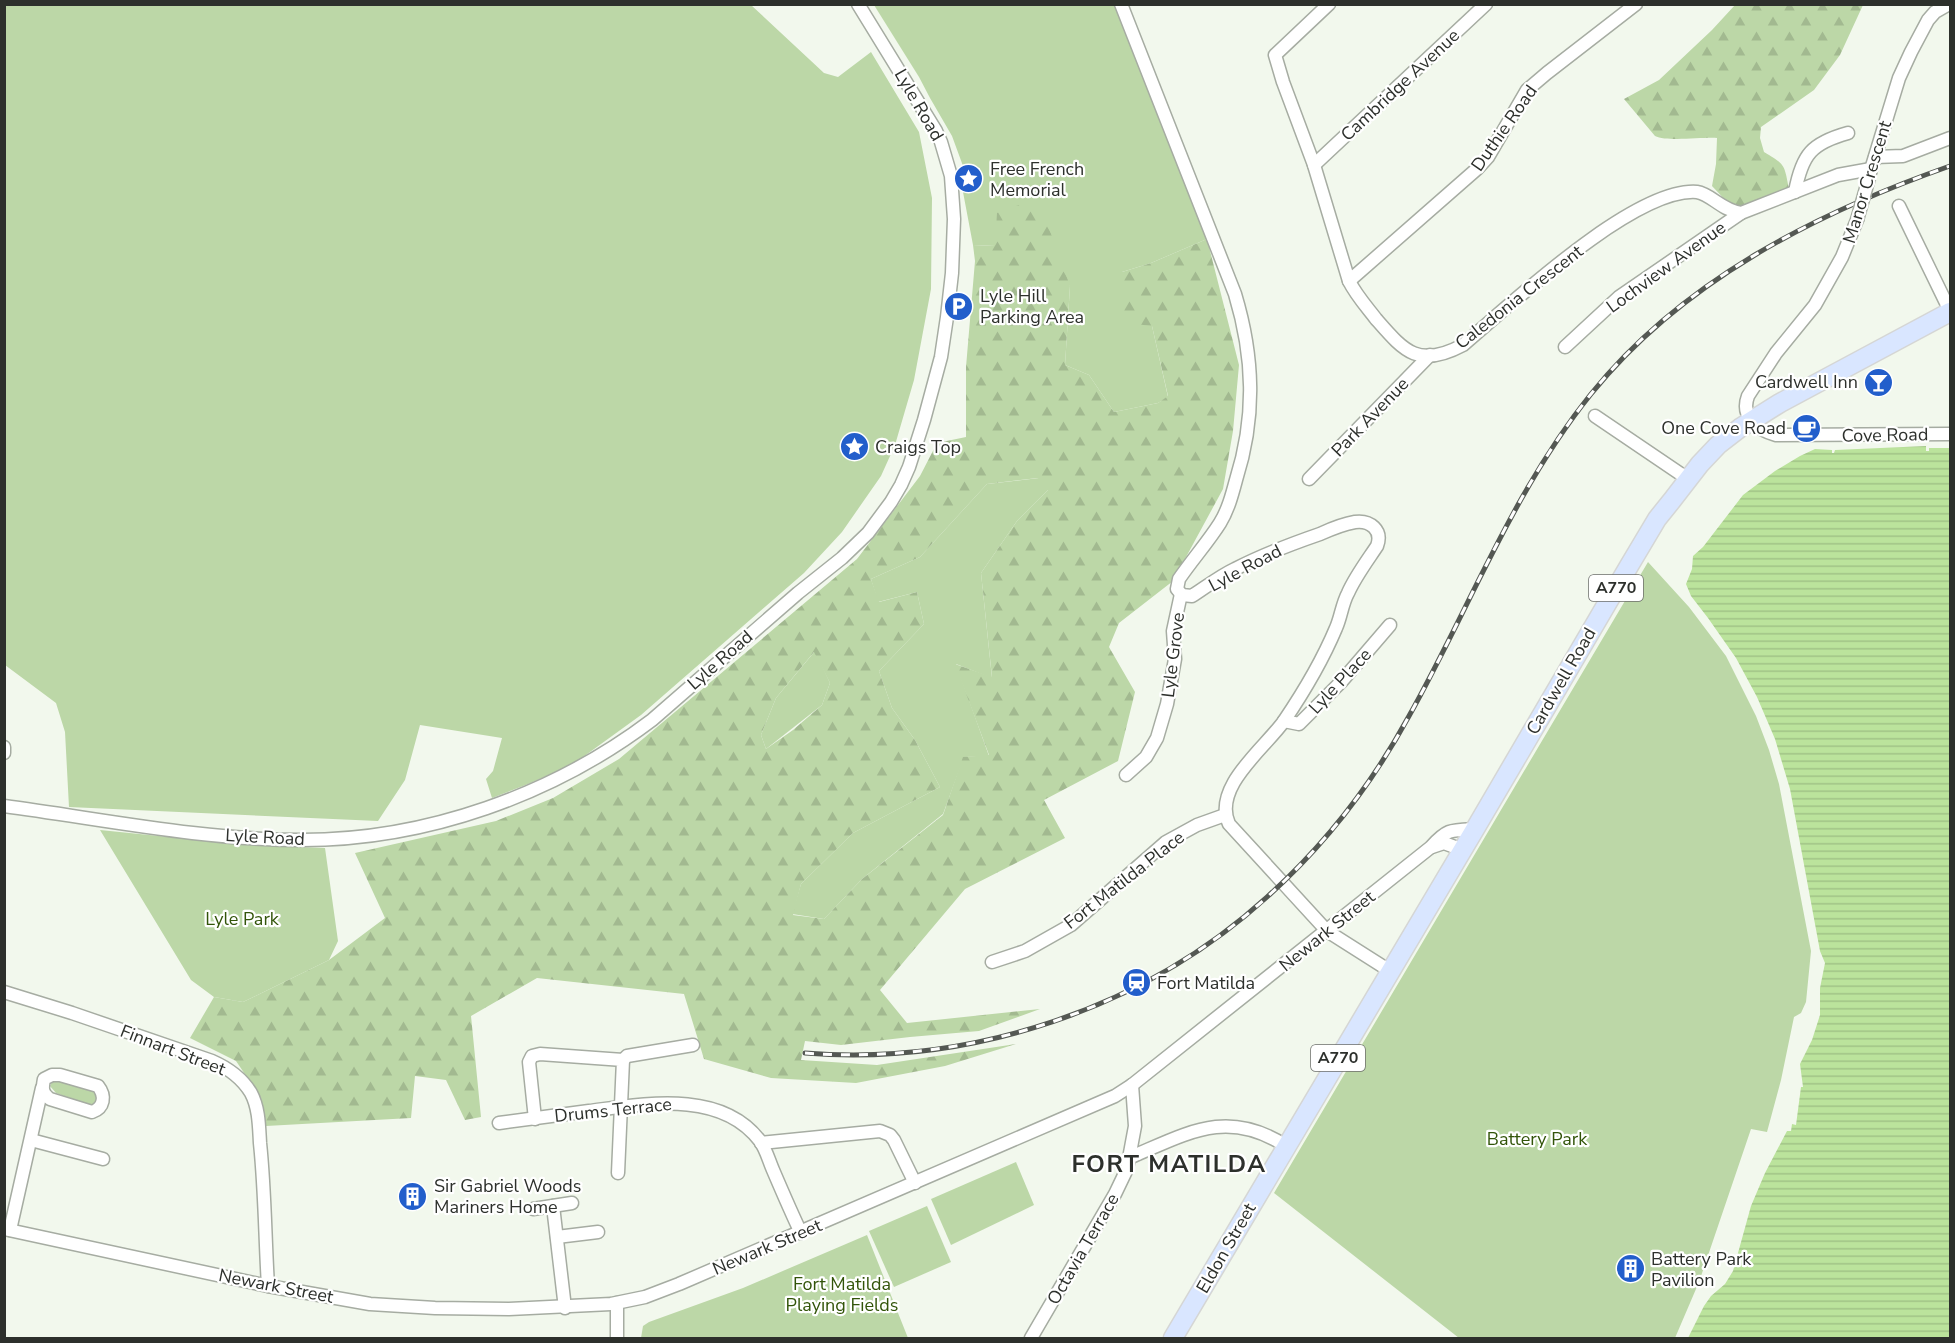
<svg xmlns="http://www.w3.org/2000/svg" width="1955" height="1343" viewBox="0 0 1955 1343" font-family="'Nunito Sans',sans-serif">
<defs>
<pattern id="forest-firs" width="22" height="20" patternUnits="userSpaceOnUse" patternTransform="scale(1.5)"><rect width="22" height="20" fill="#bcd7a7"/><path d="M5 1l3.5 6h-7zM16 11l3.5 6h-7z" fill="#a2b990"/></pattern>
<pattern id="water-rules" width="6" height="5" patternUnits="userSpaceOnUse" patternTransform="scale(1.5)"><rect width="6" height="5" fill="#bbe39c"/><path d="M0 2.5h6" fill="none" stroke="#a1c387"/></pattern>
</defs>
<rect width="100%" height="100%" fill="#f2f8ed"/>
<g fill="#bcd7a7">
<path d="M5 5H751L824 73 838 77 871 52 919 132 932 198 931 289 914 380 895 445 881 476 842 532 804 573 641 715 572 765 528 784 492 798 486 779 493 771 502 738 420 725 405 780 378 821 69 807 65 732 56 703 5 665Z"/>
<path d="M874 5H1114L1207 239 1151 263 1122 272 1152 326 1168 397 1158 403 1114 412 1089 375 1065 365 1070 286 995 246 973 245 963 192 977 191 980 168 963 166 952 136 930 98 919 77Z"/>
<path d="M1039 478 1049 489 1017 521 981 573 992 678 956 664 989 756 964 757 943 814 862 879 824 919 792 914 801 884 853 833 940 787 915 740 892 708 879 671 924 624 917 592 878 602 871 579 920 557 987 484Z"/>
<path d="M1648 562 1689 607 1726 656 1756 716 1769 750 1779 784 1811 951 1806 1002 1801 1013 1794 1017 1781 1080 1767 1132 1751 1129 1699 1282 1675 1338H1459L1274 1193Z"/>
<path d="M815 651 830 683 822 705 766 749 761 735 776 698Z"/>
<path d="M100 830 247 845 325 848 338 941 329 960 243 1002 214 997 191 980Z"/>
<path d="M58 1081 95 1092 98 1098 95 1104 92 1106 56 1093 50 1086 52 1082Z"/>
<path d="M1016 1162 1034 1205 951 1245 931 1199Z"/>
<path d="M927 1206 951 1262 894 1287 869 1231Z"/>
<path d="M867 1235 908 1338H641L643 1326 649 1322 743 1288Z"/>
</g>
<g fill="url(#forest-firs)" fill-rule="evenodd">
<path d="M1735 5H1863L1840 55 1814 90 1761 127 1760 138 1764 152C1785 165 1784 163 1789 189L1741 207 1730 205 1712 186 1716 164 1717 138C1702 137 1667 142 1655 136L1624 99 1659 80 1712 30Z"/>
<path d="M1038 198 1070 286 1065 365 1089 375 1114 412 1158 403 1168 396 1152 326 1118 322 1122 272 1151 263 1207 239 1239 365 1233 431 1223 489 1173 581 1119 623 1109 647 1135 692 1118 761 1044 800 1065 838 965 889 880 990 907 1023 1040 1009 979 1031 910 1037 841 1045 805 1041 801 1060 877 1065 1016 1044 945 1066 856 1083 771 1078 704 1059 684 994 537 978 471 1016 481 1117 465 1120 446 1080 415 1076 411 1118 266 1126 261 1098 236 1061 190 1038 214 997 243 1002 329 960 385 918 355 853 496 821 553 798 619 759 857 559 920 476 937 443 966 437V367L975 261 973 245 995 246 997 213ZM1038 478 1048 490 1017 521 981 573 992 677 955 664 989 755 963 757 943 815 862 879 824 919 793 915 801 884 853 833 940 787 915 740 892 708 879 671 924 624 917 592 879 602 871 579 920 557 987 484ZM814 652 830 683 822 705 793 730 766 749 761 735 776 698Z"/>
</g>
<path fill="url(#water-rules)" d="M1926 446V451H1929V448H1950V1338H1688L1704 1306 1711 1296 1725 1284 1733 1271 1751 1206 1765 1173 1787 1131H1791L1792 1124 1796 1125 1801 1087H1803L1800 1064 1812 1040 1820 1015V988L1825 963 1820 951 1790 789 1775 739 1757 697 1736 658 1708 618 1691 596 1686 584 1692 569 1693 556 1703 547 1743 495 1775 471 1800 456 1815 449 1832 450V453H1834L1835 450Z"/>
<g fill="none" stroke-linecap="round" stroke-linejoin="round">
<defs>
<g id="minor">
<path d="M1121 4 1235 294C1254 357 1256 417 1236 480 1232 495 1228 510 1220 523 1208 542 1192 560 1179 579L1177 589 1182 595 1192 596C1206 587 1220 576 1235 569 1262 555 1291 544 1320 534 1331 529 1343 524 1355 522 1370 520 1383 530 1377 546 1367 561 1355 577 1348 593 1342 604 1341 617 1336 628 1323 659 1303 693 1284 721 1265 748 1212 787 1229 824L1327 931 1390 971"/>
<path d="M1329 4 1275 55 1283 82 1314 165 1349 281C1356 295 1366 306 1376 319 1404 351 1418 369 1463 345 1510 305 1635 187 1697 192 1711 194 1721 210 1741 213L1838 175 1871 169"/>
<path d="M1875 157 1903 156 1950 138"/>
<path d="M1314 165 1486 4"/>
<path d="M1869 176 1899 78 1911 52 1928 20 1935 12 1949 4"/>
<path d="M1795 192C1802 154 1812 143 1848 133"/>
<path d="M1899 206 1950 311"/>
<path d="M1857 220 1842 257 1815 305 1776 353 1748 396C1740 417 1758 430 1776 435L1950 434"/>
<path d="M1349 281 1478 168 1488 157 1527 90 1547 73 1636 4"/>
<path d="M1565 347 1619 297 1741 213"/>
<path d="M1595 416 1688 479"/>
<path d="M1309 479 1430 355"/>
<path d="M1284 721 1299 724 1341 682 1390 625"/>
<path d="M4 747V753"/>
<path d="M1126 775 1146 757 1157 738 1167 704 1175 659 1173 631 1181 594"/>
<path d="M4 806C102 819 203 840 302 840 426 840 553 795 652 720L798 593 842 558 868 533 891 502 901 485 909 467 924 420 941 357 947 317 952 273 954 219 951 176 941 142 936 131 858 4"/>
<path d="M1432 847 1444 843 1463 850"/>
<path d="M992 962 1025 951 1071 925 1166 842 1197 825 1225 815"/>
<path d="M4 992 72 1013 212 1061C228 1068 242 1078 251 1093 259 1108 259 1126 260 1143 265 1190 265 1238 268 1286"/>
<path d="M623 1060 627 1056 693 1045"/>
<path d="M52 1075H60L98 1086C106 1096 104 1108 92 1112L50 1099C42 1093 42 1089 44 1079Z"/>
<path d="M535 1119 529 1062 532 1056 540 1054 623 1060 618 1173"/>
<path d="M499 1123C529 1119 559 1115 589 1111 644 1104 721 1089 760 1141 766 1149 769 1161 773 1170 782 1191 791 1212 801 1233"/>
<path d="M31 1140 103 1159"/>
<path d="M761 1143 880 1131 890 1135 894 1140 915 1183"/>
<path d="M1131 1157C1188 1133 1227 1108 1286 1146"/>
<path d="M553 1206 565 1308"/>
<path d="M533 1209 572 1203"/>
<path d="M4 1229 268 1286 370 1304 435 1308 509 1309 611 1304 645 1297 679 1284 1115 1096 1132 1085 1431 847C1447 829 1451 830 1475 829"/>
<path d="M10 1230 42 1088"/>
<path d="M557 1237 598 1232"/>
<path d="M617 1338V1303"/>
<path d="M1031 1338 1115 1194 1127 1169 1135 1126 1132 1085"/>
</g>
<path id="primary" d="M1173 1338 1475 829 1629 566 1657 519 1673 499 1700 464 1718 445 1740 428 1780 403 1950 312"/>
</defs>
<use href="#minor" stroke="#a6aca2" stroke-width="15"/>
<use href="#primary" stroke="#d5d6d5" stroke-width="21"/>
<use href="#minor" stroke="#fff" stroke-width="12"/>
<use href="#primary" stroke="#d9e6ff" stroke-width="18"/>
<defs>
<path id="rail" d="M805 1053C971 1066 1144 1009 1267 897 1325 845 1372 784 1409 716 1469 609 1513 491 1591 394 1682 281 1816 213 1950 166"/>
</defs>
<use href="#rail" stroke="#545853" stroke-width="5"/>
<use href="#rail" stroke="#fff" stroke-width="3" stroke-dasharray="9" stroke-linecap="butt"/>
<defs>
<path id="minor-bridge" d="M1857 220 1869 178"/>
</defs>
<use href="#minor-bridge" stroke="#a6aca2" stroke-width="15" stroke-linecap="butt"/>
<use href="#minor-bridge" stroke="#fff" stroke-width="12"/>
</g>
<defs>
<symbol id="sight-disc" viewBox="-11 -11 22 22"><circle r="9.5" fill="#225ecb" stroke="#fff"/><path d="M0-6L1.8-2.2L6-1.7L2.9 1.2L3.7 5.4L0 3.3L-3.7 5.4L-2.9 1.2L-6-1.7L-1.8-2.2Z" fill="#fff"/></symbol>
<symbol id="parking-disc" viewBox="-11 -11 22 22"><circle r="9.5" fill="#225ecb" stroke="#fff"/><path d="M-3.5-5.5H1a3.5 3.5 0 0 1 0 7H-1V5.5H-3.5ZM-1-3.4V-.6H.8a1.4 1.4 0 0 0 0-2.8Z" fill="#fff"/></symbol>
<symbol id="bar-disc" viewBox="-11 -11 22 22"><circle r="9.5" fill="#225ecb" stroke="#fff"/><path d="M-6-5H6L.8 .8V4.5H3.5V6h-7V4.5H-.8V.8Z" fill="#fff"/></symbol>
<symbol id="cafe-disc" viewBox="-11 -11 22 22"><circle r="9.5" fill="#225ecb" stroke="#fff"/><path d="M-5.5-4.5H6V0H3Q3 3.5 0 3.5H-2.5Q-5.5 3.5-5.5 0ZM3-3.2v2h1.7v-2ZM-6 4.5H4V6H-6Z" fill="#fff"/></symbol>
<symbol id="station-disc" viewBox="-11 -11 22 22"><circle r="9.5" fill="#225ecb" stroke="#fff"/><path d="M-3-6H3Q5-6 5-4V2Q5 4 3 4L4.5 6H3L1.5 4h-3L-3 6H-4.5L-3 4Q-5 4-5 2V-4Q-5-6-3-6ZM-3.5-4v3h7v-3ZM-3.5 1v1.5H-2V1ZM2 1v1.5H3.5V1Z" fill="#fff"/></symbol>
<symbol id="building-disc" viewBox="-11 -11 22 22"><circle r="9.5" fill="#225ecb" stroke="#fff"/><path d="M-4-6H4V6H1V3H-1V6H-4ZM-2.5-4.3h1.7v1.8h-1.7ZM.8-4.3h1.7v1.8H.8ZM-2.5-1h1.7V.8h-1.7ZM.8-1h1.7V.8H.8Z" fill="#fff"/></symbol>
</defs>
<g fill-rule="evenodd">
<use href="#sight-disc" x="952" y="162" width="33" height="33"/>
<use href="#parking-disc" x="942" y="290" width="33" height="33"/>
<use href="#bar-disc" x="1862" y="366" width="33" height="33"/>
<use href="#cafe-disc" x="1790" y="412" width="33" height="33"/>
<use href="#sight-disc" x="838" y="430" width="33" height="33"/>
<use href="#station-disc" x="1120" y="966" width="33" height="33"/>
<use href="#building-disc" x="396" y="1180" width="33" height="33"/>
<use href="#building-disc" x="1614" y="1252" width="33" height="33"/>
</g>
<g text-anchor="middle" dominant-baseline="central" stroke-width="4.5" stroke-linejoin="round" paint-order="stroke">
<g fill="#fff" stroke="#6c6e6b" stroke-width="1.5">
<rect x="1589" y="575" width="54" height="26" rx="4.5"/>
<rect x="1311" y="1045" width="54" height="26" rx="4.5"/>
</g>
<g font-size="16" font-weight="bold" fill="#2d302c">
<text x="1616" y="588">A770</text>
<text x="1338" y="1058">A770</text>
</g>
<g font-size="18" fill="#2d302c" stroke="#fff">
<text transform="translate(1400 85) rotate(-43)">Cambridge Avenue</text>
<text transform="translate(919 105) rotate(60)">Lyle Road</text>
<text transform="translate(1504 128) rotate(-55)">Duthie Road</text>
<text transform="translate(1867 182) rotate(-73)">Manor Crescent</text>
<text transform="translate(1666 267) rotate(-36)">Lochview Avenue</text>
<text transform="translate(1519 297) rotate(-38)">Caledonia Crescent</text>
<text transform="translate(1370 417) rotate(-46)">Park Avenue</text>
<text transform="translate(1885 435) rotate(-1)">Cove Road</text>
<text transform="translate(1245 568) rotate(-28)">Lyle Road</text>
<text transform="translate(1173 655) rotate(-83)">Lyle Grove</text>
<text transform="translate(720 660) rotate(-41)">Lyle Road</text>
<text transform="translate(1340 681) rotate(-47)">Lyle Place</text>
<text transform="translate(1561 681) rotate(-60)">Cardwell Road</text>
<text transform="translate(265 837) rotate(3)">Lyle Road</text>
<text transform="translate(1124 880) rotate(-38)">Fort Matilda Place</text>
<text transform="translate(1327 931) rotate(-39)">Newark Street</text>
<text transform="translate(173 1050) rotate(21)">Finnart Street</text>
<text transform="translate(613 1110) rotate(-6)">Drums Terrace</text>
<text transform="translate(767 1247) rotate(-23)">Newark Street</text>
<text transform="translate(1226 1248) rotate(-60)">Eldon Street</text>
<text transform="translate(1083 1249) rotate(-60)">Octavia Terrace</text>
<text transform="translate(276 1286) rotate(11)">Newark Street</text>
</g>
<g font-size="18" fill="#2d302c" stroke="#fff" text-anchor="start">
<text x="990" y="169">Free French<tspan x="990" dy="21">Memorial</tspan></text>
<text x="980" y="296">Lyle Hill<tspan x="980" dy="21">Parking Area</tspan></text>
<text x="1858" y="382" text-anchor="end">Cardwell Inn</text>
<text x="1786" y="428" text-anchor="end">One Cove Road</text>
<text x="875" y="447">Craigs Top</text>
<text x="1157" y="983">Fort Matilda</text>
<text x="434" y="1186">Sir Gabriel Woods<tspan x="434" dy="21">Mariners Home</tspan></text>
<text x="1651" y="1259">Battery Park<tspan x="1651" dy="21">Pavilion</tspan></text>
</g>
<g font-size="18" fill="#325409" stroke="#fff">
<text x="242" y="919">Lyle Park</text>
<text x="1537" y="1139">Battery Park</text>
<text x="842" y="1284">Fort Matilda<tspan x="842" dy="21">Playing Fields</tspan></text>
</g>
<g font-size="24" font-weight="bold" letter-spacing="1.5" fill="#2d302c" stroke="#fff">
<text x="1169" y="1164">FORT MATILDA</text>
</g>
</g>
<rect width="1955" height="1343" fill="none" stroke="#2d302c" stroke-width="12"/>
</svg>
